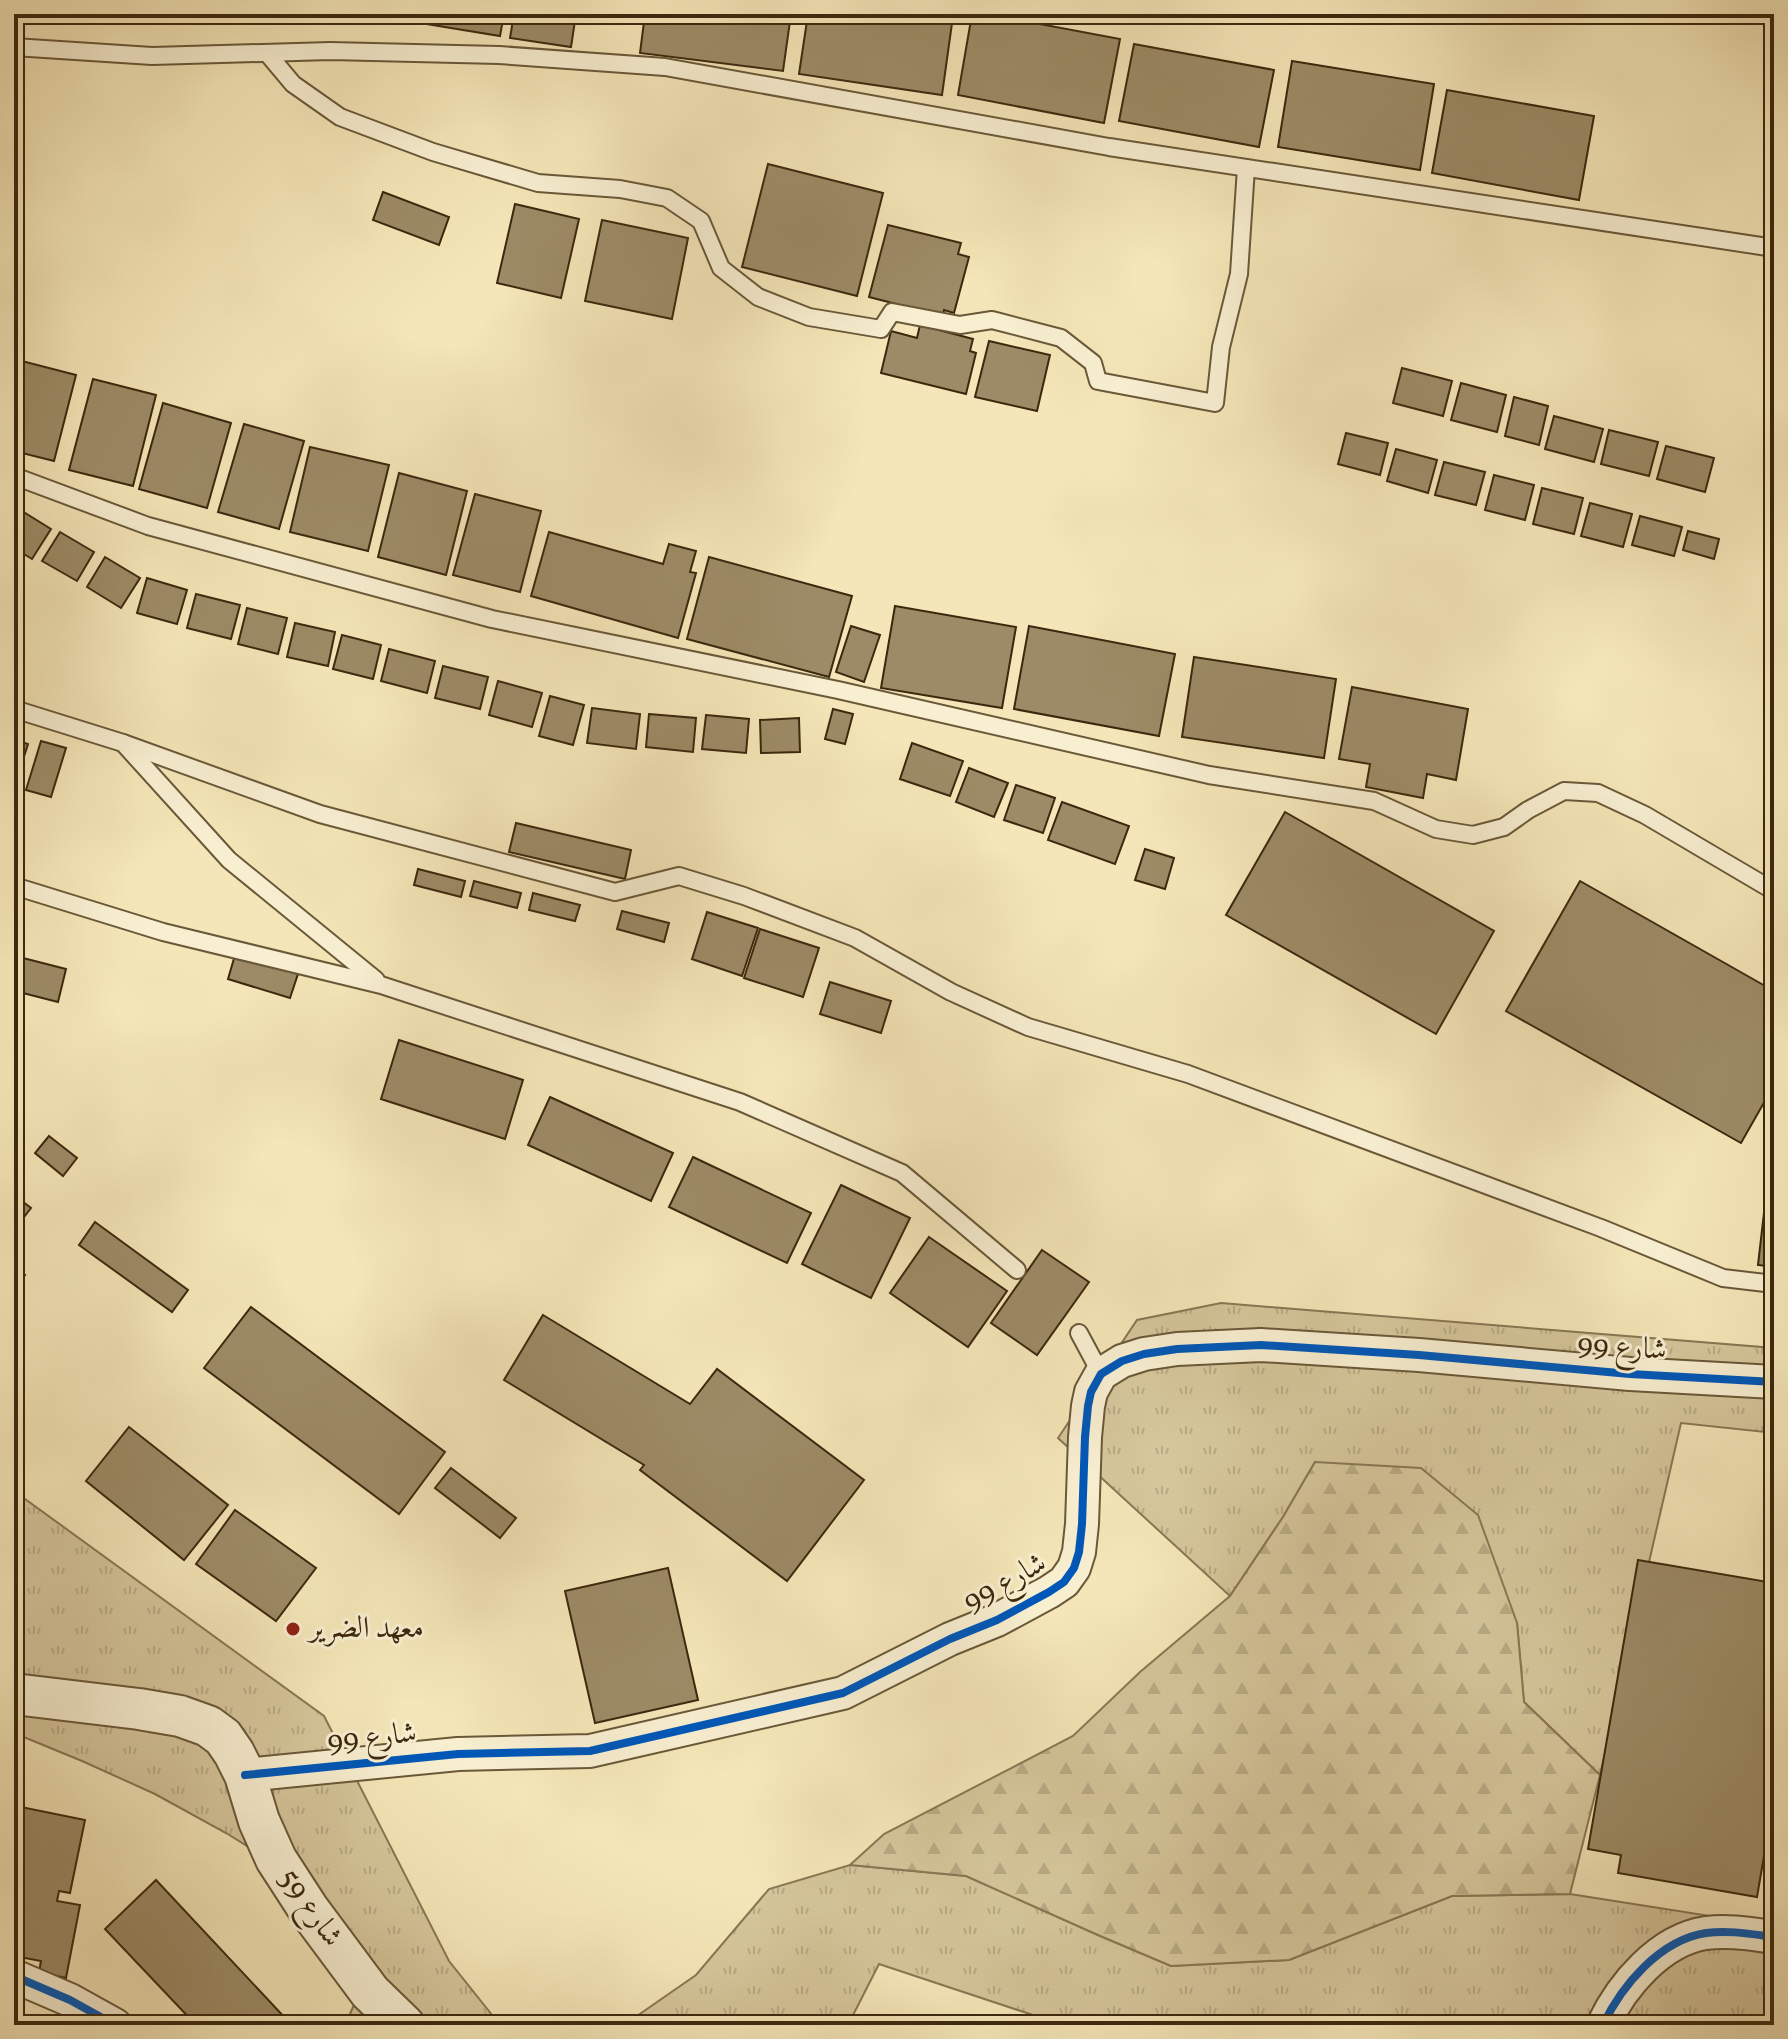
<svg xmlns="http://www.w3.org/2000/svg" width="1788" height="2039" viewBox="0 0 1788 2039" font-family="Vollkorn,Amiri,serif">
<defs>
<pattern id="grass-tufts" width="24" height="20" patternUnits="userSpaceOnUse" patternTransform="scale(2)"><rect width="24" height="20" fill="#d5c69b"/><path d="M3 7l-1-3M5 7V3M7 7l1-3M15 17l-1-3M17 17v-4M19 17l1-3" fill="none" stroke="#b8aa84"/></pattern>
<pattern id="forest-firs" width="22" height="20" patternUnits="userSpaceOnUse" patternTransform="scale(2)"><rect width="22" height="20" fill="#d5c69b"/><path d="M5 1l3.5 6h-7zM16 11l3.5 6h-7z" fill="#b8aa84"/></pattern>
</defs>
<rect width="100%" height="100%" fill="#f4e6b8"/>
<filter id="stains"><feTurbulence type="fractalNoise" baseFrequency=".0025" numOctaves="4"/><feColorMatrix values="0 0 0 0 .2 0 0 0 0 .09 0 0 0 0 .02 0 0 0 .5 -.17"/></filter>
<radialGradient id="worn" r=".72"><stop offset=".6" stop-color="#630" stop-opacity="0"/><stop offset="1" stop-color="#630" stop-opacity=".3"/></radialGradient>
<g fill="url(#grass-tufts)" stroke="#887754" stroke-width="2">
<path d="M1221 1303 1774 1348V1433L1681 1423 1600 1775 1524 1702 1517 1623 1315 1462 1283 1517 1230 1596 1058 1438 1137 1320Z"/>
<path d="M14 1491 324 1716 449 1961 500 2025H345L362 1987 294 1875 226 1833 155 1794 82 1761 14 1733Z"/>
<path d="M850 1865 966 1876 1098 1935 1171 1966 1289 1960 1452 1896 1570 1894 1774 1926V2025H1063L879 1964 848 2025H624L696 1975 769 1889Z"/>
</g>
<path fill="url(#forest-firs)" stroke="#887754" stroke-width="2" d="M1315 1462 1421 1468 1478 1515 1517 1623 1524 1702 1600 1775 1570 1894 1452 1896 1289 1960 1171 1966 1098 1935 966 1876 850 1865 884 1834 1073 1736 1140 1672 1230 1596 1283 1517Z"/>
<g fill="#9c8b66" stroke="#3c280e" stroke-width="2">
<path d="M422 14H504L500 36 420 23Z"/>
<path d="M514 14H576L571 47 510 38Z"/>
<path d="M645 14H791L783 71 640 53Z"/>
<path d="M808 14H936L953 16 942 95 799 74Z"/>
<path d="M972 14H987L1120 39 1104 123 958 95Z"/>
<path d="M1134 44 1274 70 1259 147 1119 121Z"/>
<path d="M1292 61 1434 84 1420 170 1278 147Z"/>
<path d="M1447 90 1594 116 1579 200 1432 173Z"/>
<path d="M768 164 883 193 857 296 742 267Z"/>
<path d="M383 192 449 217 439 245 373 220Z"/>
<path d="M515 204 579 219 561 298 497 283Z"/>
<path d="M602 220 688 238 672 319 585 301Z"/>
<path d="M888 225 961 243 958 254 969 257 954 313 944 310 943 316 869 297Z"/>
<path d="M920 325 973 339 970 351 976 353 966 394 881 373 891 331 917 338Z"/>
<path d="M989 341 1050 355 1037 411 975 397Z"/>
<path d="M14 359 76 375 54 461 14 451Z"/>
<path d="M1402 368 1452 381 1443 416 1393 403Z"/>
<path d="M93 379 156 395 133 486 69 470Z"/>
<path d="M1461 383 1506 395 1497 432 1451 420Z"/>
<path d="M1514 397 1548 406 1539 445 1505 436Z"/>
<path d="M163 403 231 423 207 508 139 489Z"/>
<path d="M1554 416 1603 429 1594 462 1545 449Z"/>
<path d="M244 424 304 441 279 529 218 512Z"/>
<path d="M1609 430 1658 442 1649 476 1601 464Z"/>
<path d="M1346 433 1388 443 1380 475 1338 464Z"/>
<path d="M1666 446 1714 458 1705 492 1657 479Z"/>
<path d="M310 447 389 465 368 551 290 532Z"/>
<path d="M1396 449 1437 460 1428 493 1387 481Z"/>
<path d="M1444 462 1485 472 1476 505 1435 495Z"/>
<path d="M399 473 467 491 446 575 378 557Z"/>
<path d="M1494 475 1534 485 1525 520 1485 510Z"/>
<path d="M1542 488 1583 498 1574 534 1533 524Z"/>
<path d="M475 494 541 511 520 592 453 575Z"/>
<path d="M1590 503 1632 514 1623 547 1581 536Z"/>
<path d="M17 508 51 529 32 559 14 548V514Z"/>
<path d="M1640 516 1682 527 1674 556 1632 545Z"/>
<path d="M1688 531 1719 539 1714 559 1683 550Z"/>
<path d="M60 532 94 552 77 581 42 561Z"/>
<path d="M549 532 663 564 669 544 696 551 690 572 696 573 678 638 531 596Z"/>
<path d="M105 557 140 578 121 608 87 587Z"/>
<path d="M709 557 852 596 829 677 687 639Z"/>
<path d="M147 578 187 590 177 624 137 613Z"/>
<path d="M196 594 240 605 231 639 187 628Z"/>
<path d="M895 606 1016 627 1002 708 881 688Z"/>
<path d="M247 608 287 618 278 654 238 644Z"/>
<path d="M295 623 335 632 328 666 287 657Z"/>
<path d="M851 626 880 635 864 682 836 672Z"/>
<path d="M1029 626 1175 654 1159 736 1014 709Z"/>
<path d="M342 635 381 645 373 679 333 669Z"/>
<path d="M389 649 435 661 427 693 381 681Z"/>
<path d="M1194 657 1336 679 1324 758 1182 737Z"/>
<path d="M443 666 488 677 480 709 435 698Z"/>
<path d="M498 681 542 693 532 727 489 715Z"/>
<path d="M1352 687 1468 709 1456 780 1427 774 1423 798 1366 787 1370 764 1339 759Z"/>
<path d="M550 696 584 705 573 745 539 736Z"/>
<path d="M592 708 640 714 636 749 587 743Z"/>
<path d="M833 709 853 714 845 744 825 739Z"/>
<path d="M649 714 696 718 693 752 646 747Z"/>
<path d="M706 715 749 719 746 753 702 749Z"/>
<path d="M799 718 800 752 761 753 760 720Z"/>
<path d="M14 739 28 744 14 788Z"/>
<path d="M41 741 66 748 51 797 26 790Z"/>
<path d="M912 743 963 761 950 796 900 779Z"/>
<path d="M969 768 1008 783 994 817 956 802Z"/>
<path d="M1016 785 1055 798 1043 833 1004 820Z"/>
<path d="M1062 802 1129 826 1115 864 1048 840Z"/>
<path d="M1285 812 1494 931 1436 1034 1226 915Z"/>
<path d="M516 823 631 850 625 879 509 852Z"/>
<path d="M1145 849 1174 858 1165 889 1135 880Z"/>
<path d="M418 869 465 881 461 897 414 885Z"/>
<path d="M474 881 521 893 517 908 470 896Z"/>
<path d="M1580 881 1774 991V1085L1741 1143 1506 1011Z"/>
<path d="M533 893 580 905 575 921 529 910Z"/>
<path d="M622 911 669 923 664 942 617 929Z"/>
<path d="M707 912 758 928 742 976 692 959Z"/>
<path d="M760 929 819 948 803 997 744 978Z"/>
<path d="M14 946 20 948 14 969Z"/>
<path d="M235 955 298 974 290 998 228 979Z"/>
<path d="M23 958 66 969 58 1002 15 991Z"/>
<path d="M830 982 891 1001 881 1033 820 1014Z"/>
<path d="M399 1040 523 1080 505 1139 381 1099Z"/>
<path d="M550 1097 673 1153 651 1201 528 1145Z"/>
<path d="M49 1136 77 1158 63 1176 35 1153Z"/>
<path d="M693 1157 811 1213 787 1263 669 1207Z"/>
<path d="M841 1185 910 1218 871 1298 802 1264Z"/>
<path d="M14 1195 31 1208 14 1230Z"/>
<path d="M1766 1195 1774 1196V1267L1758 1265Z"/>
<path d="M95 1222 188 1290 172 1312 79 1245Z"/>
<path d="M929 1237 1007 1291 968 1347 890 1293Z"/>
<path d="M1042 1250 1089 1282 1037 1355 991 1323Z"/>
<path d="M14 1267 25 1275 14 1290Z"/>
<path d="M251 1307 445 1452 399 1514 204 1368Z"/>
<path d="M543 1315 690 1404 717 1369 864 1480 787 1581 640 1470 644 1465 504 1380Z"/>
<path d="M129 1427 228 1505 184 1560 86 1481Z"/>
<path d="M451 1468 516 1518 500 1538 435 1488Z"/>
<path d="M235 1510 316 1568 276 1621 196 1564Z"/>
<path d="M1638 1560 1774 1583V1858L1764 1856 1757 1897 1618 1873 1621 1855 1588 1849Z"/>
<path d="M668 1568 698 1700 595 1723 565 1591Z"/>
<path d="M16 1806 85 1820 70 1893 59 1891 57 1901 80 1905 66 1978 39 1972 41 1961 14 1956V1816Z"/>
<path d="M156 1880 287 2020 292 2025H196L105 1929Z"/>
</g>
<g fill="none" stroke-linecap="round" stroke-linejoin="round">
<defs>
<g id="service">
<path d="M14 47 152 56 330 51 499 55 665 67 1109 147 1774 248"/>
<path d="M267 53 293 84 340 117 433 152 538 183 620 189 667 198 701 221 721 268 758 297 809 317 881 329 892 312 960 325 992 320 1061 338 1093 363 1098 381 1215 403 1221 347 1239 274 1246 168"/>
<path d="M14 476 148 526 492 619 838 690 1209 775 1374 801 1436 829 1473 835 1504 827 1528 810 1564 791 1598 793 1645 815 1774 891"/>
<path d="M14 709 123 743 229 860 376 980"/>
<path d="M123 743 320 814 615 892 679 876 744 896 855 938 951 992 1028 1027 1188 1074 1601 1228 1723 1278 1774 1284"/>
<path d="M14 886 163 932 381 985 740 1102 902 1173 1017 1270"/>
<path d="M1079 1333 1101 1374"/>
</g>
<g id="minor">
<path d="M245 1775 458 1754 590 1751 843 1693 950 1639 997 1620 1049 1592 1064 1582 1074 1568 1079 1552 1082 1524 1085 1437 1088 1406 1091 1392 1101 1374 1122 1361 1144 1354 1177 1349 1261 1345 1419 1355 1630 1374 1774 1382"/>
<path d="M14 1976 70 2000 115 2025"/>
<path d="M1603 2025C1622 1985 1660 1940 1706 1933 1729 1930 1751 1934 1774 1937"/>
</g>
<path id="tertiary" d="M14 1694 139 1709 180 1716 208 1726 223 1737 234 1753 245 1775 259 1821 276 1859 309 1910 370 1992 404 2025"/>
</defs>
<use href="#service" stroke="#6a5838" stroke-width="20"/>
<use href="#minor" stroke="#6a5838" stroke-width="36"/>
<use href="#tertiary" stroke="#6a5838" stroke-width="44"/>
<use href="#service" stroke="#f8efd1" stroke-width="16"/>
<use href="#minor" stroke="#f8efd1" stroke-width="32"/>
<use href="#tertiary" stroke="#f8efd1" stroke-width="40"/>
<defs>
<g id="cycleway">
<path d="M245 1775 458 1754 590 1751 843 1693 950 1639 997 1620 1049 1592 1064 1582 1074 1568 1079 1552 1082 1524 1085 1437 1088 1406 1091 1392 1101 1374 1122 1361 1144 1354 1177 1349 1261 1345 1419 1355 1630 1374 1774 1382"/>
<path d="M14 1976 70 2000 115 2025"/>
<path d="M1603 2025C1622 1985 1660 1940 1706 1933 1729 1930 1751 1934 1774 1937"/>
</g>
</defs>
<use href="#cycleway" stroke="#f8efd1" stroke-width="13"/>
<use href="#cycleway" stroke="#0057b8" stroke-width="8"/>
</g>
<circle fill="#8f2418" stroke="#f8efd1" stroke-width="3" cx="293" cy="1629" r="8"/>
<g text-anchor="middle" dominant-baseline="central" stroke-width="6" stroke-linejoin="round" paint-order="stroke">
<g font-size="30" fill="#3c280e" stroke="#f8efd1">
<text transform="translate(1622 1348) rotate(4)">شارع 99</text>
<text transform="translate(1005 1583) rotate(-29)">شارع 99</text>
<text transform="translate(372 1738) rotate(-6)">شارع 99</text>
<text transform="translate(310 1908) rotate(55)">شارع 59</text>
</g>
<g font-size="30" fill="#3c280e" stroke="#f8efd1" text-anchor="start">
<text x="309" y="1629">معهد الضرير</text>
</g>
</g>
<rect width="1788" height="2039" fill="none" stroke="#f4e6b8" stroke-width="48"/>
<rect x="16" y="16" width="1756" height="2007" fill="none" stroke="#3c280e" stroke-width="4"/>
<rect x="24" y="24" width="1740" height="1991" fill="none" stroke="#3c280e" stroke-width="2"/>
<rect width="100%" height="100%" filter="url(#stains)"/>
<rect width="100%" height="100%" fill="url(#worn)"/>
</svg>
